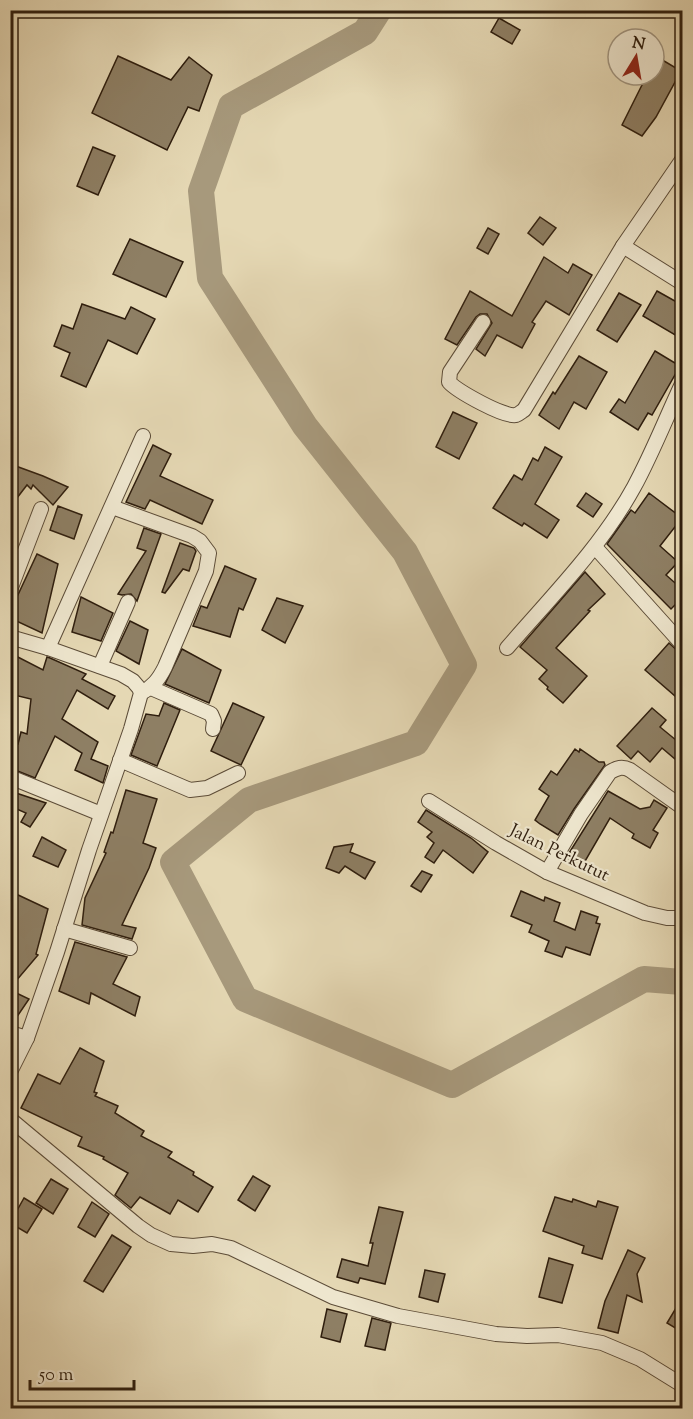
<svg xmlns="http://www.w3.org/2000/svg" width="693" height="1419" viewBox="0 0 693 1419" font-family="'Sorts Mill Goudy',serif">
<rect width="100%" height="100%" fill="#e5d8b4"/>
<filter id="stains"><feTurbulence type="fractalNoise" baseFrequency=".00333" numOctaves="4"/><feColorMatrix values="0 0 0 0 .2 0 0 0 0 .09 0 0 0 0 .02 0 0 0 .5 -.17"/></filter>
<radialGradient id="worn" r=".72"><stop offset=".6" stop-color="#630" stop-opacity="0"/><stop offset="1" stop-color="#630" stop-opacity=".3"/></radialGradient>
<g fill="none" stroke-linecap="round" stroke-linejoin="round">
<path stroke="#a7997c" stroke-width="26" d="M379 10 365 32 231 106 201 191 210 278 305 426 405 552 464 665 416 743 249 800 173 862 245 999 452 1085 644 979 682 982"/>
</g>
<g fill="#8e7f64" stroke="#2f1e0e" stroke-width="1.5">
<path d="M499 18 520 30 512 44 491 32Z"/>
<path d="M654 55 681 71 656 117 642 136 622 125 647 75H654Z"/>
<path d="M118 56 171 80 189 57 212 75 199 111 188 107 167 150 92 113Z"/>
<path d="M93 147 115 156 98 195 77 186Z"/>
<path d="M540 217 556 228 543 245 528 233Z"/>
<path d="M488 228 499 234 488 254 477 248Z"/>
<path d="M130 239 183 262 166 297 113 274Z"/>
<path d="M544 257 568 273 573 264 592 275 569 315 546 301 532 322 535 324 522 348 497 335 485 356 476 349 492 323 487 314H480L476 317 457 345 445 339 470 291 512 316Z"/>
<path d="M657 291 682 305V339L643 316Z"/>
<path d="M619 293 641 305 617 342 597 330Z"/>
<path d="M82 304 125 319 131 307 155 319 137 354 108 340 86 387 61 376 70 353 54 346 62 325 73 329Z"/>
<path d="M655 351 680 366 652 415 648 413 638 430 610 412 619 399 625 403Z"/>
<path d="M579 356 607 372 586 409 574 402 559 429 539 415 553 392 555 394Z"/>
<path d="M453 412 477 423 459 459 436 447Z"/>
<path d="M153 445 171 454 160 476 213 500 202 524 150 500 145 509 126 502Z"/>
<path d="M545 447 562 457 535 504 559 520 547 538 524 523 522 526 493 508 514 475 522 480 533 458 538 461Z"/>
<path d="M13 465 43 476 68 487 53 505 33 485 31 489 27 485 10 507V489L17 469Z"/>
<path d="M586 493 602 504 593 517 577 506Z"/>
<path d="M649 493 682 518 660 546 678 562 666 575 682 589V598L671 609 607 544 631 510 635 513Z"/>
<path d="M58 506 82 515 74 539 50 530Z"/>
<path d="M144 528 161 534 137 601 131 594 122 595 118 594 146 551 137 548Z"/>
<path d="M180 543 194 548 196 551 189 571 183 569 165 593 162 592Z"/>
<path d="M37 554 58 564 42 633 10 618V612Z"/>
<path d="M225 566 256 579 243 610 239 608 230 637 193 626 201 606 207 608Z"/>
<path d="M585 572 605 594 588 610 590 611 556 648 587 676 563 703 547 689 548 687 539 679 547 670 520 647Z"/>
<path d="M81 597 113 613 101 641 72 632Z"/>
<path d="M277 598 303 606 285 643 262 630Z"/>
<path d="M130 621 148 630 139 664 116 651Z"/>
<path d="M669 643 682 655V702L645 670Z"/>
<path d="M182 649 221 670 209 703 165 684Z"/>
<path d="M10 653 43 670 47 657 50 658 86 674 82 679 115 696 108 709 77 690 62 719 98 742 91 759 108 766 103 783 75 770 82 753 55 736 35 778 10 768V741L18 744 21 732 27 734 31 699 10 694Z"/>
<path d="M164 703 180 710 157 766 131 755 146 714 159 716Z"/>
<path d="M233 703 264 717 241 765 211 751Z"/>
<path d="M652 708 666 720 660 727 682 745V765L662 748 650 762 638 751 631 759 617 746Z"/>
<path d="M575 749 579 752 580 749 599 762H604L605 765 574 809 558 835 540 824 535 820 549 796 539 789 551 771 557 775Z"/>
<path d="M126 790 157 799 143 843 156 848 149 868 122 925 136 928 132 939 82 925 85 898 106 853 104 852 111 832 113 833Z"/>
<path d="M10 791 46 803 30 827 21 822 26 813 10 806Z"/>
<path d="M608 791 640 809 650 807 654 800 667 808 653 830 658 833 650 848 632 838 634 834 610 818 584 863 575 858 571 865 564 861Z"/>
<path d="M426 810 471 838 488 852 473 873 443 850 434 863 425 857 434 843 427 837 432 832 418 822Z"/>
<path d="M42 837 66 850 58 867 33 856Z"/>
<path d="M353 844 350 852 375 862 365 879 345 866 339 873 326 868 334 847Z"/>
<path d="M422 871 432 875 421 892 411 886Z"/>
<path d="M521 891 544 901 545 897 560 903 554 921 575 930 581 911 598 917 596 923 600 924 590 955 566 947 562 957 545 951 549 941 529 932 532 925 511 916Z"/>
<path d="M16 894 48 909 36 954 38 955 10 988V905Z"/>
<path d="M75 942 127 957 113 984 140 997 135 1016 91 993 89 1004 59 991Z"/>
<path d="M10 990 29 999 12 1024H10Z"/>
<path d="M80 1048 104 1061 94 1092 97 1093 95 1096 118 1106 115 1113 144 1131 141 1136 172 1152 168 1157 194 1172 193 1175 213 1187 198 1212 178 1200 170 1214 140 1197 131 1208 115 1195 128 1173 103 1159 104 1157 78 1146 82 1137 21 1108 38 1074 60 1084Z"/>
<path d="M253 1176 270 1186 255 1211 238 1200Z"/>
<path d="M51 1179 68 1189 53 1214 36 1203Z"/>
<path d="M555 1197 572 1202 573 1199 596 1207 598 1201 618 1207 602 1259 582 1253 584 1246 543 1231Z"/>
<path d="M24 1198 42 1209 27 1233 10 1223Z"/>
<path d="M92 1202 109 1214 95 1237 78 1227Z"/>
<path d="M379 1207 403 1212 385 1284 360 1278 358 1283 337 1277 342 1259 368 1266 373 1243H370Z"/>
<path d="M112 1235 131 1247 103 1292 84 1281Z"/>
<path d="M628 1250 645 1258 637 1274 642 1302 627 1295 618 1333 598 1328 605 1301Z"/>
<path d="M549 1258 573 1265 562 1303 539 1297Z"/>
<path d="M425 1270 445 1274 438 1302 419 1297Z"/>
<path d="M682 1298V1332L667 1323Z"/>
<path d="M327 1309 347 1314 340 1342 321 1337Z"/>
<path d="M372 1318 391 1323 385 1350 365 1346Z"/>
</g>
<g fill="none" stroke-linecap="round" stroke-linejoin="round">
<defs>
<g id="minor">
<path d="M682 160 623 246 682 283"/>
<path d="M483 322 450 372 449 382C457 391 505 418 516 415 519 414 522 411 524 410L623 246"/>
<path d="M112 507 192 536 200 541 209 553 206 571 165 667C159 679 153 687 141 693"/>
<path d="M595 547 682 644"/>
<path d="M10 590 41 509"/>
<path d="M10 637 48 648 121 674 133 681 139 688 141 693 131 729 89 850 57 952 27 1038 10 1072"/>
<path d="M48 648 143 436"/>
<path d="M507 648C551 597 601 547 634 487 652 454 666 418 682 384"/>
<path d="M100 666 128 602"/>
<path d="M151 688 211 714 214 721 213 729"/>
<path d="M120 760 190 790 207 788 238 773"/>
<path d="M10 777 101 814"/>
<path d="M429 801 496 843 547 872 645 913 667 918H682"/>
<path d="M547 872 581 814 610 772C617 768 622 766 630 770L682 807"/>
<path d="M64 929 130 948"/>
<path d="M10 1033 27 1038"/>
<path d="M10 1119 138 1226 151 1235 171 1244 193 1246 212 1244 231 1248 333 1297 398 1316 496 1334 527 1336 558 1335 602 1343 640 1359 682 1385"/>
</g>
</defs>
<use href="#minor" stroke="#5c4c38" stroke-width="16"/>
<use href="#minor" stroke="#eee6ce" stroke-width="14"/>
</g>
<g text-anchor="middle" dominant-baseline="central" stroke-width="4.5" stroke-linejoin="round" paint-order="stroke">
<g font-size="18" fill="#2f1e0e" stroke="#eee6ce">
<text transform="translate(559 854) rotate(26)">Jalan Perkutut</text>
</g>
</g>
<rect width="693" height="1419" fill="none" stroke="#e5d8b4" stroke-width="36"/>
<rect x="12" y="12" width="669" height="1395" fill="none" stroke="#2f1e0e" stroke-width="3"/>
<rect x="18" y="18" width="657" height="1383" fill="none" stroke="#2f1e0e" stroke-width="1.5"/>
<g transform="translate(636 57) rotate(11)"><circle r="28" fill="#eee6ce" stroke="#a29681" stroke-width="1.5"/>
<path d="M0-4.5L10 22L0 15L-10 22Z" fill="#8f2418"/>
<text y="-9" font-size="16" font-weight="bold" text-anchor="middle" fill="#2f1e0e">N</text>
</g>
<path d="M30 1380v9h104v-9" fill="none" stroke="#2f1e0e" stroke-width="3"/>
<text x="39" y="1380" font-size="18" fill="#2f1e0e" stroke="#eee6ce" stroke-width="4.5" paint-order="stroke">50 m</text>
<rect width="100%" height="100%" filter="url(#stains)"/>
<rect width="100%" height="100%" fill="url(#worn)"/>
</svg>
